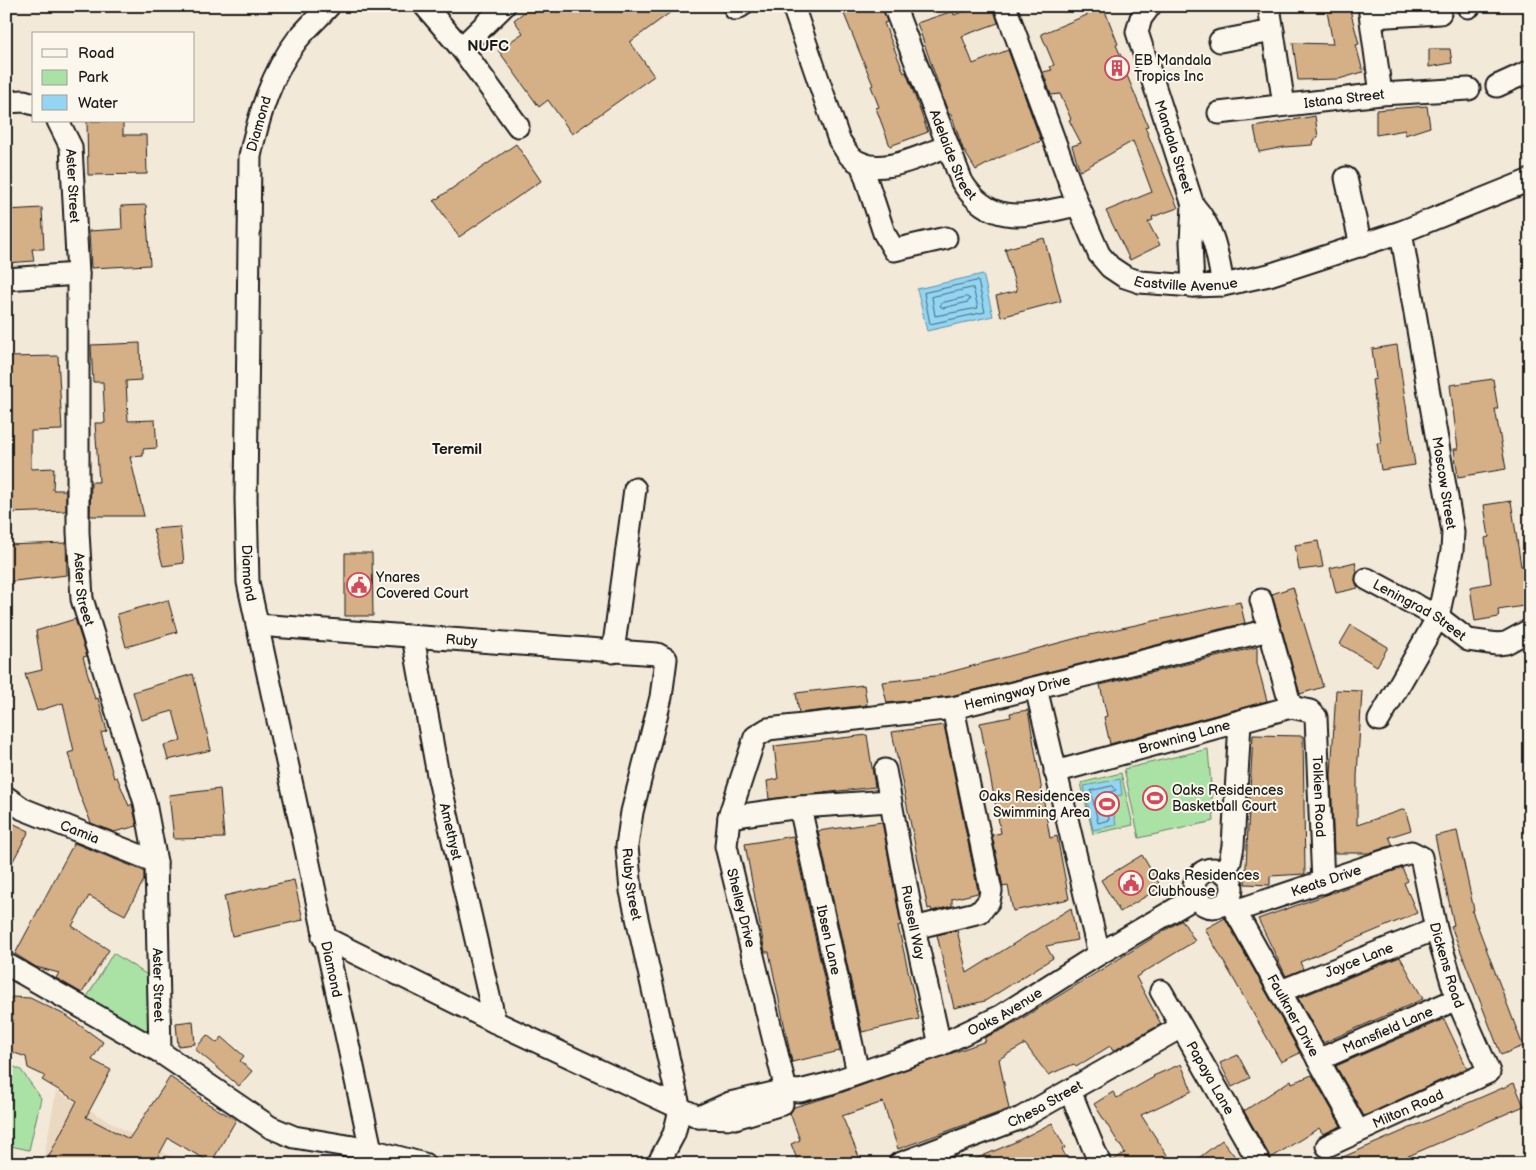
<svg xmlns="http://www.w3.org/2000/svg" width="1536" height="1170" viewBox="0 0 1536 1170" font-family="'Balsamiq Sans',sans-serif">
<rect width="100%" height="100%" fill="#f3e9d8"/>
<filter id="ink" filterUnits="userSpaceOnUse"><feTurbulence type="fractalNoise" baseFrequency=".02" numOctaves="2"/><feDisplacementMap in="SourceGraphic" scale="10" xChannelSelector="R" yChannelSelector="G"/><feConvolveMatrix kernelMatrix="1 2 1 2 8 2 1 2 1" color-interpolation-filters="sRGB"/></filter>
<g filter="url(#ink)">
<path fill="#ead8c0" d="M56 1091 184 1164H43Z"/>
<g fill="#aae2a6" stroke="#637f61">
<path d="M1208 749 1214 821 1139 838 1124 769Z"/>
<path d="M1121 773 1133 825 1093 834 1081 783Z"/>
<path d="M113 953 149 976 151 1036 87 997Z"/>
<path d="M6 1063 21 1070 41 1098 29 1150 6 1145Z"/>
</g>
<g fill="#92d6f4" stroke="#638c9e">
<path d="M983 274 993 316 927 331 917 289Z"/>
<path d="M1120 779 1122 795 1110 797 1116 825 1093 830 1084 786Z"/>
</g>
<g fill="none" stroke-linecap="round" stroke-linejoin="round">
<g stroke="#4b6672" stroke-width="1">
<path d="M978 281 985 312 930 324 924 293Z"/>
<path d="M973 288 978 308 935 316 932 297Z"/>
<path d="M967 297 970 299 968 302 943 308 940 306 942 303Z"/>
<path d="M1113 786 1116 790 1108 793 1106 797 1109 820 1098 823 1091 791Z"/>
</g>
</g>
<g fill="#d5b087" stroke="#1c1c1c">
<path d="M532 6H679L630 42 654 76 572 134 548 100 539 107 498 50 523 33 514 20Z"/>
<path d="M851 6H882L887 22 884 23 904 73 906 72 928 132 890 146 876 108 879 107 871 86 873 85 842 9Z"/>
<path d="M978 6H993L998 23 962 36 973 64 1008 50 1041 141 998 158 976 170 963 149 951 114 949 115 917 23 953 11 954 15Z"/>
<path d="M1100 6H1103L1118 44 1116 45 1128 72 1126 73 1148 126 1145 127 1178 208 1152 217 1153 220 1148 222 1160 245 1130 260 1106 211 1152 192 1133 141 1080 171 1072 146 1081 143 1069 120 1071 119 1060 94 1051 95 1043 72 1052 70 1050 67 1054 65 1041 34 1087 15 1086 13Z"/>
<path d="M1326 6H1349L1359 44 1356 45 1363 72 1339 79 1298 80 1293 43 1333 44Z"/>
<path d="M1429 49H1450L1452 63 1429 67Z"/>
<path d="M1427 106 1430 127 1405 135V130L1376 135V110Z"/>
<path d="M1315 116 1318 137 1313 140 1312 145 1284 147 1259 152 1254 127Z"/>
<path d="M87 121H123V135H146L147 174 88 175Z"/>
<path d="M516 144 541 181 459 237 434 201Z"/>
<path d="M146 205 150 265 91 268 89 231 122 229 121 206Z"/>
<path d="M42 208 44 249H32L34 261 6 263V210Z"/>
<path d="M1044 238 1061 301 1001 317 996 296 1017 291 1005 249Z"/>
<path d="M140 343 141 380 126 381 128 421 155 420 157 448 143 449V456L130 457 144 516H90L91 482H99L95 423H105L103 382H93L91 345Z"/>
<path d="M1397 345 1415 465 1381 470 1377 443H1381L1372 380 1376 379 1372 349Z"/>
<path d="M58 356 62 430 31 431V469L54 468 53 490H66V511L6 513V357Z"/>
<path d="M1493 379 1498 409H1495L1506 469 1458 477 1454 449H1458L1450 385Z"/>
<path d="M1511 501 1521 566 1529 565 1530 605 1498 610 1499 617 1475 621 1470 587 1491 583 1485 538 1489 537 1484 505Z"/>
<path d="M180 527 184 563 163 566 153 529Z"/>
<path d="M1318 541 1323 567 1299 570 1295 545Z"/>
<path d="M66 543 67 575 6 582V545Z"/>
<path d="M345 553H372L373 616H345Z"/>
<path d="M1355 562 1357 572 1355 580 1358 588 1336 593 1330 568Z"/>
<path d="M1293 587 1323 687 1300 694 1272 594Z"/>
<path d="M168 600 177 632 126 647 117 614Z"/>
<path d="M1240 602 1245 623 951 696 887 703 882 682 935 676 1081 637Z"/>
<path d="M75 619 87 656 83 657 95 699 98 698 107 731 101 733 114 778 117 777 129 806 132 804 137 826 114 832 91 823 78 790 68 753 74 751 63 703 37 711 25 674 42 670 36 631Z"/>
<path d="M1351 625 1388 647 1377 666 1340 644Z"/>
<path d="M1257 647V663L1267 701 1110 744 1104 717 1107 716 1100 685Z"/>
<path d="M193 674 211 750 168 760 164 745 181 741 173 711 141 720 133 692Z"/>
<path d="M864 685 867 705 799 713 796 693Z"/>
<path d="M1336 690 1362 691 1357 776V825L1405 809 1411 830 1389 837 1393 845 1369 853H1334L1331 775Z"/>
<path d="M1028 710 1050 838 1057 836 1069 899 1013 911 1008 886 1003 887 992 835 1001 833 980 723 1011 717 1010 713Z"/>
<path d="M944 725 978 891V893L952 899V906L932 911 931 908 928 909 892 732Z"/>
<path d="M867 735 875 787 769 799 767 781 778 779 774 746Z"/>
<path d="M1253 735 1303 736 1305 874 1270 876V885L1245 884Z"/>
<path d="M220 789 224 838 174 839 169 795Z"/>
<path d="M6 820 29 831 6 874Z"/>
<path d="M882 822 901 925 898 926 919 1019 862 1032 818 831Z"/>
<path d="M1457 831 1474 910 1472 911 1523 1046 1501 1055 1451 926 1454 925 1435 836Z"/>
<path d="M793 836 840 1051 792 1062 769 952H765L745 844Z"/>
<path d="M74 843 144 871V880L125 915 89 896 72 926 109 950 82 993 56 978 59 973 36 967 15 954Z"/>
<path d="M1142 855 1161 887 1120 912 1101 880Z"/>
<path d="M1402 868 1408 881 1404 883 1417 913 1300 962 1303 969 1286 976 1258 919Z"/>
<path d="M294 880 303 920 232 936 224 896Z"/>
<path d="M1071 908 1077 940 1046 946 1053 958 985 1001 954 1008 937 935 957 930 967 973Z"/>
<path d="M1225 918 1300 1053 1281 1062 1205 929Z"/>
<path d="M1182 920 1195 941 1136 977 1161 1024 1113 1051 1110 1046 1076 1067 1074 1064 1048 1075 1025 1044 999 1059 1009 1109 898 1149 883 1102 842 1116 862 1164H799L791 1144 800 1140 790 1113 794 1107 832 1096 986 1041 984 1038 1008 1027Z"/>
<path d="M1400 957 1423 999 1323 1043 1298 998Z"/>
<path d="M12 997 30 998 67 1016 103 1042 92 1060 111 1070 86 1117 129 1139 170 1077 201 1098 200 1099 236 1120 211 1163 168 1138 154 1164H45L77 1101 42 1080 45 1076 28 1068 26 1057 6 1050V1002Z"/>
<path d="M1444 1019 1467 1068 1364 1116 1336 1066Z"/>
<path d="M193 1021 195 1044 178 1046 176 1023Z"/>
<path d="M207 1035 217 1043 222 1037 244 1056 240 1061 252 1071 239 1086 195 1049Z"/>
<path d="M1238 1055 1250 1078 1232 1087 1220 1063Z"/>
<path d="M1181 1064 1192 1091 1141 1115 1173 1164H1112V1161L1125 1153 1094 1104 1113 1092 1117 1098 1154 1077 1153 1076Z"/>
<path d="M1312 1075 1341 1126 1323 1134 1319 1128 1271 1158 1244 1111 1291 1080 1292 1083Z"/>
<path d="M1514 1083 1524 1106 1390 1164H1327Z"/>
<path d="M1052 1123 1065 1148 1062 1149 1069 1164H964L1015 1142Z"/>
<path d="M1222 1140 1241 1164H1191Z"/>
</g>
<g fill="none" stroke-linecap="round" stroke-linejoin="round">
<defs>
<g id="minor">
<path id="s1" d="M329 6C319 17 307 28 297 40 271 74 259 115 250 156L246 499 248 582 371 1150"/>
<path d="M425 6 461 48 518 126"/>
<path d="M793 6 839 140C843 145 846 152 850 156 875 181 921 155 948 146"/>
<path id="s2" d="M894 6 962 182C992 230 1031 214 1078 205"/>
<path id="s3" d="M1005 6 1078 205 1099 254 1110 267 1125 277 1140 282 1193 286 1223 285 1269 275 1401 232 1530 180"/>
<path id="s4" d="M1150 6 1141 18 1137 32 1193 205C1215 230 1217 253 1223 285"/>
<path d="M1269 6 1284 105"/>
<path d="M1369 6 1381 94"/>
<path d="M1468 7 1470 6"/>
<path d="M735 9 741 6"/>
<path d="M1371 17 1440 13"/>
<path d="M1220 41 1273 31"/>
<path d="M461 48 504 6"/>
<path d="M1497 86 1530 71"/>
<path d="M6 102 24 101 34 104"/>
<path id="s5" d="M1219 113 1381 94 1469 89"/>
<path id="s6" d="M58 121 71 147 78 274V532L82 599 145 803 156 862 160 1052"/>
<path d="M861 163 884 233 894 250 946 238"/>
<path d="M1346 178 1361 246"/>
<path d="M6 279 78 274"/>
<path d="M1193 286 1191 242 1193 205"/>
<path id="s7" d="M1367 579 1438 617 1468 640 1497 644 1506 643 1530 630"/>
<path d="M1261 600 1291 707"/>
<path id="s8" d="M257 625 657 654 666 659 661 697 632 812 627 846 631 891 680 1110 674 1134 658 1164"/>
<path id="s9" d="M413 637 438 775 495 1022"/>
<path d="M613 652 635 489"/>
<path d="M1036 688 1099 954"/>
<path d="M1379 720 1438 617 1452 551 1453 532 1401 232"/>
<path id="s10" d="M885 770 914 928 940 1045"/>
<path id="s11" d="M1055 772 1291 707 1310 711 1316 717 1323 883"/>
<path id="s12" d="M6 797 23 809 156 862"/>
<path id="s13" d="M800 807 858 1073"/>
<path d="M729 817 800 807 889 801"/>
<circle cx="1213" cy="888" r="19"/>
<path d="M1223 871 1230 862 1233 846 1240 722"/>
<path id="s14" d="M1229 900 1358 1131"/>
<path id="s15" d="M1235 911 1411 852 1421 857 1436 929 1457 999 1489 1072 1327 1146"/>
<path d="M914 928 980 912 989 901 991 891 953 708"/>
<path d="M323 937 495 1022 699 1117 735 1118 782 1104"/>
<path d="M6 964 160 1052 270 1127 294 1137 371 1150 424 1164"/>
<path id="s16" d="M1161 991 1260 1164"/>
<path id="s17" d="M1281 991 1436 929"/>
<path id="s18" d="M1318 1060 1457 999"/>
<path id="s19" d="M786 1090 726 846 729 817 755 737 768 729 953 708 1269 630"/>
<path d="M1070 1091 1100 1164"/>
<path id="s20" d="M699 1117 730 1103 786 1090 800 1091 828 1084 940 1045 1001 1016 1099 954 1196 897"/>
<path id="s21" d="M899 1164 1021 1118 1181 1027"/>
</g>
</defs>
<use href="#minor" stroke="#1c1c1c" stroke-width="25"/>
<use href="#minor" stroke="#fbf7ec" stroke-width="21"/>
</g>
</g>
<defs>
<symbol id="building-ring" viewBox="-11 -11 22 22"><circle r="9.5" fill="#fbf7ec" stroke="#d1495b" stroke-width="1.5"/><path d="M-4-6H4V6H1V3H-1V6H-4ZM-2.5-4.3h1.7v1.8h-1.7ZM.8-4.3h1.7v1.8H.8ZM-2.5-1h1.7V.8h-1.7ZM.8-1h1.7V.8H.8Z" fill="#d1495b"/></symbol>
<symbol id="civic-ring" viewBox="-11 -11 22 22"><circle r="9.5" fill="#fbf7ec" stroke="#d1495b" stroke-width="1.5"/><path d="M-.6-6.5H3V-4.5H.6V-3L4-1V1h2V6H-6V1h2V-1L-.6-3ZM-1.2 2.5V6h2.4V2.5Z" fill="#d1495b"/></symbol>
<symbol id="stadium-ring" viewBox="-11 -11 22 22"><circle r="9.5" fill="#fbf7ec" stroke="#d1495b" stroke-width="1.5"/><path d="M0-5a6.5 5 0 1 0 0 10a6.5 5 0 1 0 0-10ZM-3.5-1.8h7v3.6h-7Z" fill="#d1495b"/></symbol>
</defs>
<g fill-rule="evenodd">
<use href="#building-ring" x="1103" y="54" width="28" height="28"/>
<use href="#civic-ring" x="345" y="571" width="28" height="28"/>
<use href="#stadium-ring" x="1141" y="784" width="28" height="28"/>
<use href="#stadium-ring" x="1093" y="790" width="28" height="28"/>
<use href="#civic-ring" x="1117" y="869" width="28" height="28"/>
</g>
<g text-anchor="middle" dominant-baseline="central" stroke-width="4" stroke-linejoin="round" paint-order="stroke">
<g font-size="14" fill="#1c1c1c" stroke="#fbf7ec" text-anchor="start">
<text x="1134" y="60">EB Mandala<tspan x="1134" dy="16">Tropics Inc</tspan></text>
<text x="376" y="577">Ynares<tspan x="376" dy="16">Covered Court</tspan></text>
<text x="1172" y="790">Oaks Residences<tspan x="1172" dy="16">Basketball Court</tspan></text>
<text x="1090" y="796" text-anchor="end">Oaks Residences<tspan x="1090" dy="16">Swimming Area</tspan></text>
<text x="1148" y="875">Oaks Residences<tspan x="1148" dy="16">Clubhouse</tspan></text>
</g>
<g font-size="14" fill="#1c1c1c" stroke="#fbf7ec">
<text stroke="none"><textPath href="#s5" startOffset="126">Istana Street</textPath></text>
<text transform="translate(259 124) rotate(-74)">Diamond</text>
<text stroke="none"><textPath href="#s4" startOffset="150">Mandala Street</textPath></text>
<text stroke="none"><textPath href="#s2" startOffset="160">Adelaide Street</textPath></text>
<text stroke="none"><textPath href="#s6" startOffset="68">Aster Street</textPath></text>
<text stroke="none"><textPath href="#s3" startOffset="362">Eastville Avenue</textPath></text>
<text transform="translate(1444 483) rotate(81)">Moscow Street</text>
<text stroke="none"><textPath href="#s1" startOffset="590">Diamond</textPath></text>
<text stroke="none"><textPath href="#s6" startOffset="472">Aster Street</textPath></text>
<text stroke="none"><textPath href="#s7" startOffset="61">Leningrad Street</textPath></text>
<text stroke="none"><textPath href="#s8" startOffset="205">Ruby</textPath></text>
<text stroke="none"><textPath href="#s19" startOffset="632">Hemingway Drive</textPath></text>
<text stroke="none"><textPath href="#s11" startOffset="134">Browning Lane</textPath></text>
<text stroke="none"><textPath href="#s11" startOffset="352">Tolkien Road</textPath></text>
<text stroke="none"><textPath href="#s9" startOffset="198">Amethyst</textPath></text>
<text stroke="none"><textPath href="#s12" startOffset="82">Camia</textPath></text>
<text stroke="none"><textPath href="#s15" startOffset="96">Keats Drive</textPath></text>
<text stroke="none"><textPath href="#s8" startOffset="641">Ruby Street</textPath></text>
<text transform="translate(741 908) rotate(76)">Shelley Drive</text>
<text stroke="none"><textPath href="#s10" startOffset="155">Russell Way</textPath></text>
<text stroke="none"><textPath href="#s13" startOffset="136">Ibsen Lane</textPath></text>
<text stroke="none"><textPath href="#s17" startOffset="84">Joyce Lane</textPath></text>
<text stroke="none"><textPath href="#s15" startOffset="308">Dickens Road</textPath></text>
<text stroke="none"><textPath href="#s1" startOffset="995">Diamond</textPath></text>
<text stroke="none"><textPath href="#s6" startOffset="878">Aster Street</textPath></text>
<text stroke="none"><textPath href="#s20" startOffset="326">Oaks Avenue</textPath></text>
<text stroke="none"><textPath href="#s14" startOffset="132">Faulkner Drive</textPath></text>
<text stroke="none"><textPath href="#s18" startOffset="76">Mansfield Lane</textPath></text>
<text stroke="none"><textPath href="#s16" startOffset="100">Papaya Lane</textPath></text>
<text stroke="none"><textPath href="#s21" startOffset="158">Chesa Street</textPath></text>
<text transform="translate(1408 1109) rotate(-24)">Milton Road</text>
</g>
<g font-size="15" font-weight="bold" fill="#1c1c1c" stroke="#fbf7ec">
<text x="488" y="46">NUFC</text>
<text x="457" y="449">Teremil</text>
</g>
</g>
<rect width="1536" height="1170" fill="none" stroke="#fbf7ec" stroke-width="25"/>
<rect x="12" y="12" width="1511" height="1145" fill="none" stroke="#1c1c1c" stroke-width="2" filter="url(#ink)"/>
<rect x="32" y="32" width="162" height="90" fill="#fbf7ec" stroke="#a29f99"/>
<rect x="42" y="49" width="25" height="8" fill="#fbf7ec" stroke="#a29f99"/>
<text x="78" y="58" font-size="15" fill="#1c1c1c">Road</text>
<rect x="42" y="70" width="25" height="15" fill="#aae2a6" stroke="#a29f99"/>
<text x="78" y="82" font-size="15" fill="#1c1c1c">Park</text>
<rect x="42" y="95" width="25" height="15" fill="#92d6f4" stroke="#a29f99"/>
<text x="78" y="108" font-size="15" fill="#1c1c1c">Water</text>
</svg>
